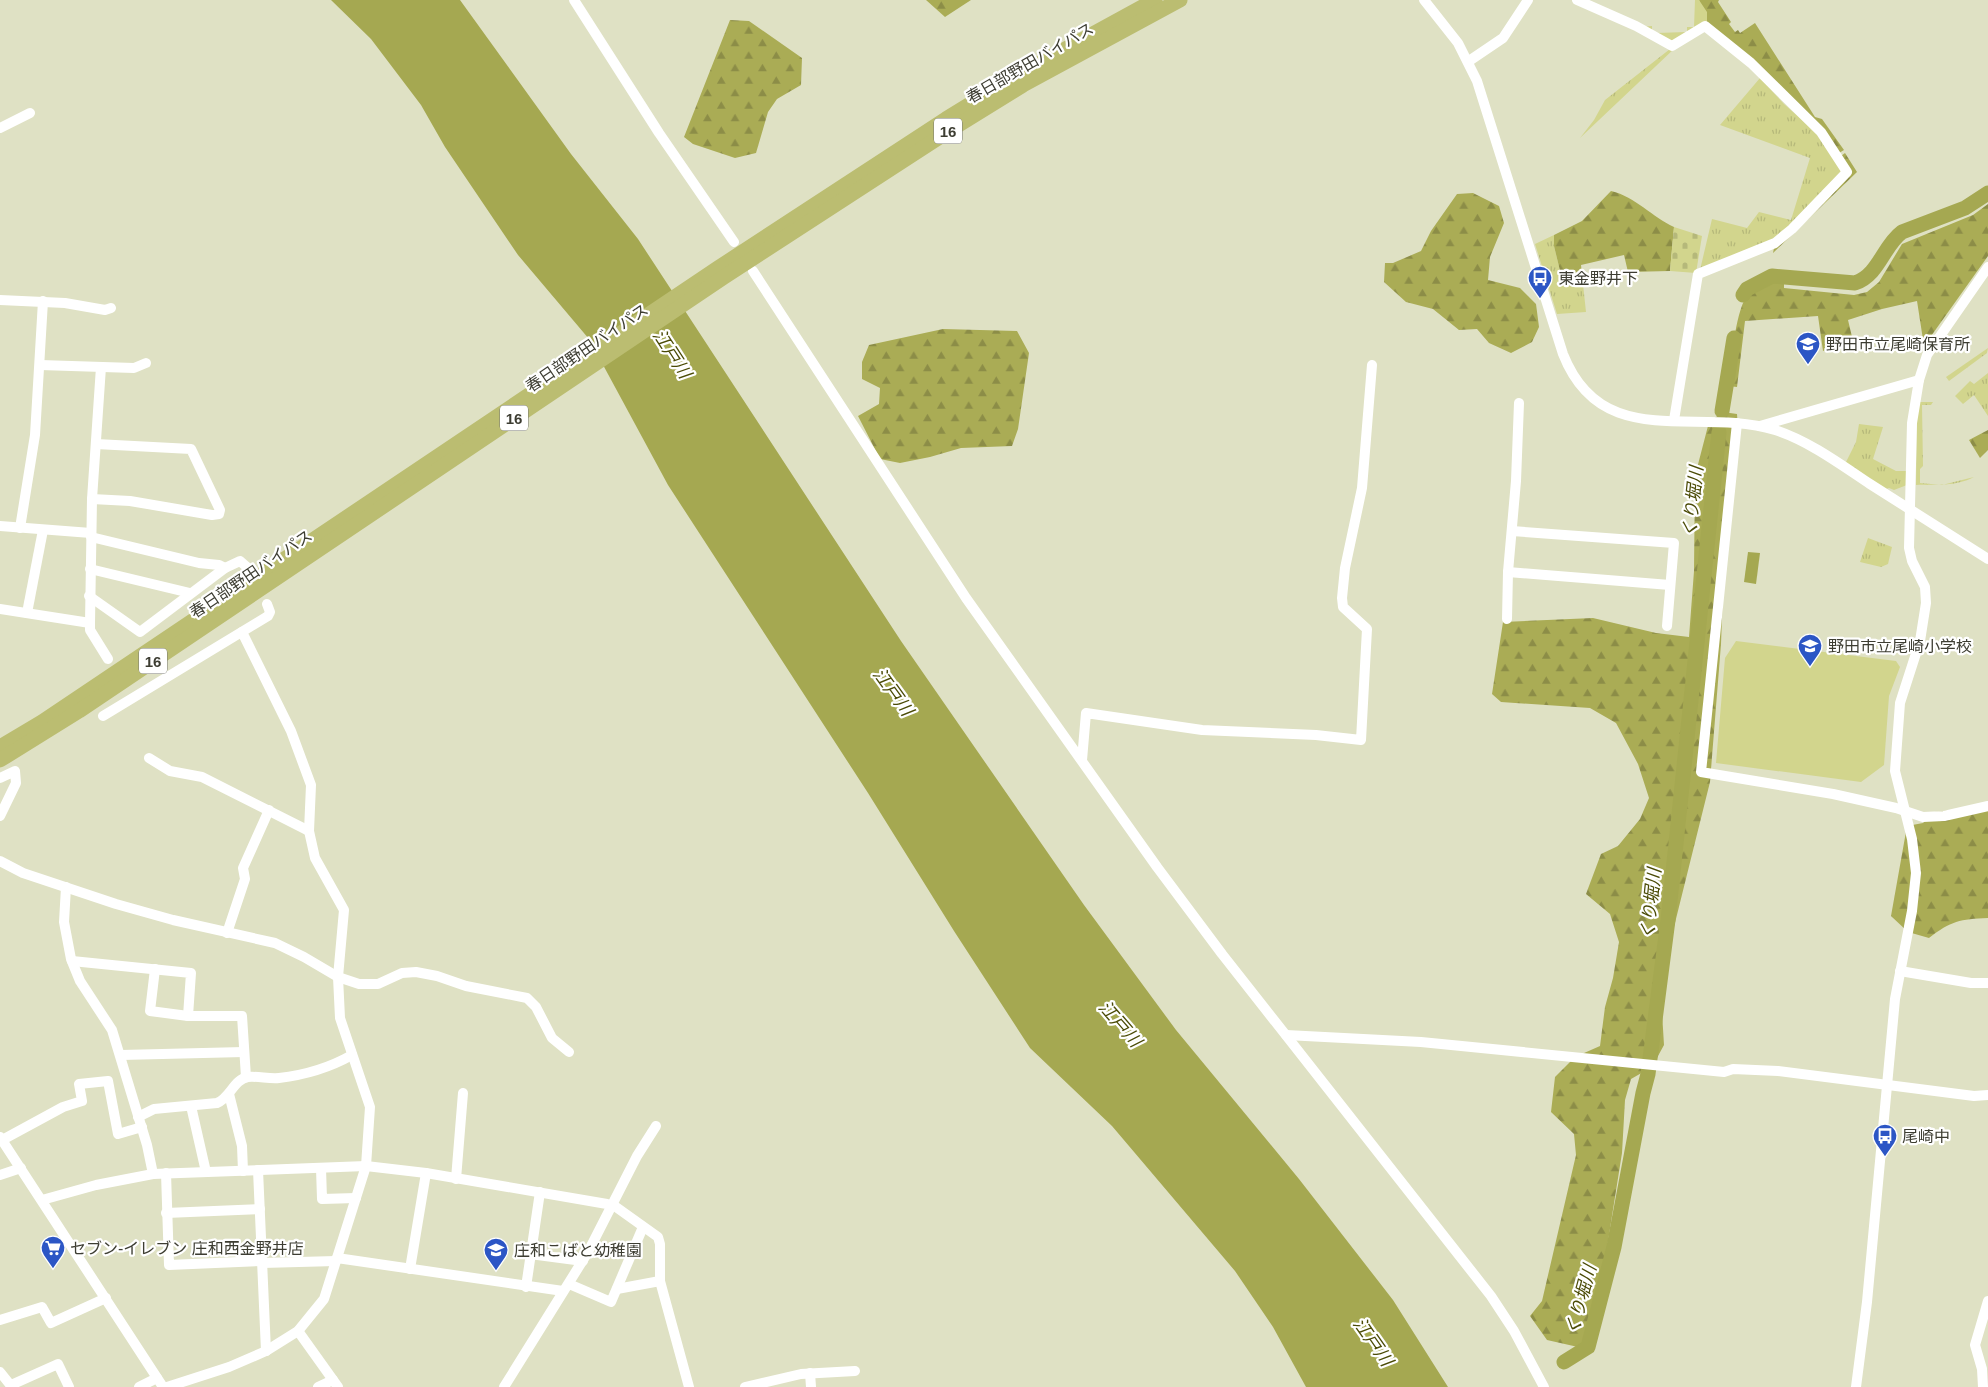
<svg xmlns="http://www.w3.org/2000/svg" width="1988" height="1387" viewBox="0 0 1988 1387" font-family="Helvetica,'Noto Sans JP',sans-serif">
<defs>
<pattern id="grass-tufts" width="24" height="20" patternUnits="userSpaceOnUse" patternTransform="scale(1.25)"><rect width="24" height="20" fill="#d2d58d"/><path d="M3 7l-1-3M5 7V3M7 7l1-3M15 17l-1-3M17 17v-4M19 17l1-3" fill="none" stroke="#b5b87a"/></pattern>
<pattern id="forest-firs" width="22" height="20" patternUnits="userSpaceOnUse" patternTransform="scale(1.25)"><rect width="22" height="20" fill="#aaac55"/><path d="M5 1l3.5 6h-7zM16 11l3.5 6h-7z" fill="#8c8d47"/></pattern>
<pattern id="cemetery-stones" width="16" height="16" patternUnits="userSpaceOnUse" patternTransform="scale(1.25)"><rect width="16" height="16" fill="#d2d58d"/><path d="M2 7V4a2 2 0 0 1 4 0v3zM10 15v-3a2 2 0 0 1 4 0v3z" fill="#b5b87a"/></pattern>
</defs>
<rect width="100%" height="100%" fill="#dfe1c4"/>
<g fill="url(#grass-tufts)">
<path d="M1675 48 1580 138 1594 120 1605 100 1670 49Z"/>
<path d="M1760 78 1784 104 1819 135 1842 172 1772 243 1700 270 1712 219 1747 228 1759 212 1791 220 1810 158 1720 125Z"/>
<path d="M1554 235V246L1564 287 1583 284 1586 312 1557 314 1535 244Z"/>
<path d="M1988 348 1987 353 1949 381 1946 377Z"/>
<path d="M1988 373V416L1974 395 1963 404 1955 396 1970 381 1974 384Z"/>
<path d="M1917 402H1933L1931 405H1922L1923 466 1920 469V483L1942 485 1974 477C1955 487 1937 484 1916 485Z"/>
<path d="M1859 424 1883 427 1873 459 1896 471H1906L1907 485 1894 490 1889 488 1886 489 1845 464 1856 442Z"/>
<path d="M1868 538 1892 547 1888 564 1881 567 1860 562Z"/>
</g>
<g fill="url(#forest-firs)">
<path d="M926 0H971L945 17Z"/>
<path d="M1699 0H1719L1718 2 1731 22 1729 24 1735 32 1738 30 1740 33 1755 23 1815 117 1822 119 1844 150 1839 153 1707 24Z"/>
<path d="M730 20 749 21 802 58 801 85 777 99 768 112 756 153 735 158 693 144 684 137Z"/>
<path d="M1845 153 1857 172 1773 253 1774 248 1851 172 1841 156Z"/>
<path d="M1611 191C1636 197 1652 217 1674 227L1670 271 1628 272 1624 255 1581 265 1583 284 1564 287 1554 246V235L1582 221Z"/>
<path d="M1473 193 1499 206 1504 223 1490 257 1488 280 1520 288 1536 304 1539 327 1532 342 1511 353 1489 343 1477 329 1459 330 1433 309 1406 302 1384 282 1385 263H1393L1421 251 1431 231 1457 194Z"/>
<path d="M1988 204V256L1924 346 1917 301 1882 309 1848 320 1853 341 1823 351 1818 316 1745 321 1737 387 1728 386C1731 363 1735 315 1746 297 1753 286 1772 279 1784 279V288L1854 295 1867 292 1879 282 1902 244 1973 215Z"/>
<path d="M943 329 1017 331 1029 353 1018 429 1012 446 961 448 930 457 900 463 880 459 858 416 879 404 880 388 862 379V362L869 345Z"/>
<path d="M1723 412 1737 414 1739 442 1726 512 1721 644 1710 782 1668 951 1662 1012 1664 1045 1652 1067 1631 1079 1625 1100 1622 1153 1592 1342 1578 1347 1547 1340 1530 1316 1542 1301 1576 1155 1574 1134 1551 1112 1555 1077 1575 1057 1600 1046 1605 1007 1613 978 1619 942 1610 914 1586 894 1601 854 1618 846 1640 819 1649 798 1638 764 1616 723 1590 708 1501 702 1492 694 1503 622 1593 618 1656 633 1689 637 1694 571 1695 476 1709 422Z"/>
<path d="M1988 430V450L1980 458 1969 440Z"/>
<path d="M1988 806V918C1960 919 1951 921 1929 938L1908 932 1891 916 1907 826 1923 823 1934 812Z"/>
</g>
<path fill="url(#cemetery-stones)" d="M1674 227 1702 236 1696 273 1670 271Z"/>
<g fill="#d2d58d">
<path d="M1695 0H1699L1707 12V24L1705 22 1674 42H1669L1641 27 1652 26V31L1656 33 1687 32V27H1694Z"/>
<path d="M1736 641 1896 661 1900 667 1889 696 1884 765 1861 782 1716 763 1725 658Z"/>
</g>
<g fill="#a5a851">
<path d="M331 0H460L571 154 638 239 901 641 1084 905 1176 1030 1299 1179 1393 1300 1448 1387H1306L1273 1327 1235 1271 1112 1126 1030 1048 954 931 868 793 668 485 589 339 518 255 445 147 421 105 371 39Z"/>
<path d="M1748 552 1760 553 1756 584 1744 582Z"/>
</g>
<g fill="none" stroke-linecap="round" stroke-linejoin="round">
<g stroke="#a5a851" stroke-width="15">
<path d="M1743 295 1747 289 1772 276 1855 283C1879 275 1883 246 1902 232L1965 208 1988 193"/>
<path d="M1722 411 1734 338"/>
<path d="M1564 1362 1588 1347 1614 1247 1643 1093 1648 1074 1668 920 1719 432"/>
</g>
<g stroke="#fff" stroke-width="10">
<path d="M574 0 659 133 734 242"/>
<path d="M1424 0 1458 43 1477 81 1563 354C1602 453 1696 406 1775 430 1809 441 1840 464 1870 484 1909 509 1949 534 1988 559"/>
<path d="M1577 0 1636 26 1672 46 1705 26 1751 63 1821 132 1847 172 1792 229 1775 243 1698 274 1674 420"/>
<path d="M1469 61 1503 38 1528 0"/>
<path d="M0 128 30 113"/>
<path d="M753 271 966 598 1157 867 1222 954 1491 1296 1514 1331 1544 1387"/>
<path d="M0 300 65 303 105 310 111 308"/>
<path d="M40 365 134 368 146 363"/>
<path d="M101 367 92 499 90 623V630L108 659"/>
<path d="M1737 423 1701 772 1833 794 1896 808 1923 817 1944 816 1988 806"/>
<path d="M1760 426 1919 380"/>
<path d="M92 499 130 501 212 515 219 514 220 510 191 449 96 444"/>
<path d="M0 526 91 533"/>
<path d="M20 528 35 435 43 301"/>
<path d="M1512 531 1674 543 1667 626"/>
<path d="M91 537 199 563 219 565 225 568"/>
<path d="M90 569 190 593"/>
<path d="M1508 572 1670 585"/>
<path d="M89 596 140 632 225 568 240 561 248 568"/>
<path d="M0 609 90 623"/>
<path d="M27 613 43 530"/>
<path d="M1507 619 1508 572 1516 481 1519 403"/>
<path d="M103 716 268 616 270 612 267 604"/>
<path d="M149 758 170 771 202 777 309 831"/>
<path d="M1082 760 1086 713 1202 730 1316 735 1361 740 1367 629 1343 607 1342 598 1345 568 1362 488 1372 365"/>
<path d="M0 778 15 771 16 783 0 816"/>
<path d="M0 861 23 873 116 904 173 920 275 943 304 957 338 977 359 984H378L402 973 416 972 437 976 466 986 527 998 536 1007 552 1038 569 1052"/>
<path d="M66 887 64 922 71 959 80 981 112 1030 147 1145 153 1174"/>
<path d="M227 933 245 879 243 868 269 810"/>
<path d="M72 961 191 973 188 1016"/>
<path d="M155 969 150 1011 188 1016H242L246 1077"/>
<path d="M1900 971 1971 983H1988"/>
<path d="M1286 1035 1421 1042 1724 1072 1733 1069 1778 1071 1974 1096 1988 1095"/>
<path d="M121 1055 244 1052"/>
<path d="M229 1094 242 1146 243 1171"/>
<path d="M191 1106 206 1172"/>
<path d="M138 1117 154 1109 217 1103C230 1098 234 1079 248 1077 258 1076 269 1079 279 1078 305 1075 329 1068 352 1055"/>
<path d="M0 1137 163 1387"/>
<path d="M2 1140 63 1107 82 1101 79 1084 108 1081 118 1134 142 1127"/>
<path d="M321 1168 322 1199 356 1198"/>
<path d="M258 1170 266 1351"/>
<path d="M166 1173 169 1265 262 1261"/>
<path d="M0 1175 21 1168"/>
<path d="M456 1179 463 1093"/>
<path d="M42 1200 96 1185 153 1174 366 1166 426 1173 607 1204 616 1207 658 1237 660 1244V1281L689 1387"/>
<path d="M166 1213 260 1209"/>
<path d="M530 1254 583 1261"/>
<path d="M337 1258 563 1291"/>
<path d="M262 1263 336 1261"/>
<path d="M410 1269 426 1173"/>
<path d="M569 1284 611 1302 643 1227"/>
<path d="M526 1287 540 1192"/>
<path d="M617 1289 660 1281"/>
<path d="M0 1320 42 1307 51 1323 106 1298"/>
<path d="M298 1331 338 1387"/>
<path d="M0 1372 12 1387"/>
<path d="M810 1373 811 1387"/>
<path d="M11 1385 58 1364 69 1387"/>
<path d="M139 1387 157 1378"/>
<path d="M167 1387 229 1367 266 1351 298 1331 324 1299 366 1166 370 1107 340 1018 338 977 344 910 315 858 309 831 311 785 291 731 242 632"/>
<path d="M318 1387 333 1380"/>
<path d="M504 1387 588 1252 637 1156 656 1126"/>
<path d="M745 1387 801 1374 855 1371"/>
<path d="M1856 1387 1867 1302 1895 999 1912 911 1916 873 1912 839 1895 771 1900 703 1920 641 1926 603 1925 587 1912 561 1909 548 1912 423 1919 380 1927 355 1988 267"/>
<path d="M1983 1387 1982 1369 1975 1345 1988 1301"/>
</g>
<g stroke="#bbbd71" stroke-width="15">
<path d="M0 747 42 722 718 268 946 119 1016 76 1155 0"/>
<path d="M0 760 79 711 724 277 952 129 1023 85 1180 0"/>
</g>
</g>
<defs>
<symbol id="bus-pin" viewBox="-11 -11 22 30"><path d="M0 17L-7.5 6A9.5 9.5 0 1 1 7.5 6Z" fill="#2c56c5" stroke="#fff"/><path d="M-5-6H5V4H4V6H2V4H-2V6H-4V4H-5ZM-3.5-4V0h7V-4ZM-3.5 1.2v1.5H-2V1.2ZM2 1.2v1.5H3.5V1.2Z" fill="#fff"/></symbol>
<symbol id="school-pin" viewBox="-11 -11 22 30"><path d="M0 17L-7.5 6A9.5 9.5 0 1 1 7.5 6Z" fill="#2c56c5" stroke="#fff"/><path d="M0-5L7-2L0 1L-7-2ZM-4 1L0 2.5L4 1V4Q0 6-4 4Z" fill="#fff"/></symbol>
<symbol id="supermarket-pin" viewBox="-11 -11 22 30"><path d="M0 17L-7.5 6A9.5 9.5 0 1 1 7.5 6Z" fill="#2c56c5" stroke="#fff"/><path d="M-6-5.5h2.5l.6 2H6L4.5 2H-2.5L-4.4-4H-6ZM-1.5 3.2a1.3 1.3 0 1 0 .1 0ZM3 3.2a1.3 1.3 0 1 0 .1 0Z" fill="#fff"/></symbol>
</defs>
<g fill-rule="evenodd">
<use href="#bus-pin" x="1526" y="264" width="28" height="38"/>
<use href="#school-pin" x="1794" y="330" width="28" height="38"/>
<use href="#school-pin" x="1796" y="632" width="28" height="38"/>
<use href="#bus-pin" x="1871" y="1122" width="28" height="38"/>
<use href="#supermarket-pin" x="39" y="1234" width="28" height="38"/>
<use href="#school-pin" x="482" y="1236" width="28" height="38"/>
</g>
<g text-anchor="middle" dominant-baseline="central" stroke-width="4.5" stroke-linejoin="round" paint-order="stroke">
<g fill="#fff" stroke="#777770" stroke-width="1">
<rect x="934" y="118.5" width="28" height="25" rx="4"/>
<rect x="500" y="405.5" width="28" height="25" rx="4"/>
<rect x="139" y="648.5" width="28" height="25" rx="4"/>
</g>
<g font-size="15" font-weight="bold" fill="#3d3d32">
<text x="948" y="131">16</text>
<text x="514" y="418">16</text>
<text x="153" y="661">16</text>
</g>
<g font-size="16" fill="#3d3d32" stroke="#fff">
<text transform="translate(1030 63) rotate(-30)">春日部野田バイパス</text>
<text transform="translate(587 348) rotate(-34)">春日部野田バイパス</text>
<text transform="translate(251 574) rotate(-34)">春日部野田バイパス</text>
</g>
<g font-size="16" fill="#3d3d32" stroke="#fff" text-anchor="start">
<text x="1558" y="278">東金野井下</text>
<text x="1826" y="344">野田市立尾崎保育所</text>
<text x="1828" y="646">野田市立尾崎小学校</text>
<text x="1902" y="1136">尾崎中</text>
<text x="70" y="1248">セブン-イレブン 庄和西金野井店</text>
<text x="514" y="1250">庄和こばと幼稚園</text>
</g>
<g font-size="18" font-style="italic" fill="#4b4b06" stroke="#fff">
<text transform="translate(672 354) rotate(57)">江戸川</text>
<text transform="translate(1693 502) rotate(-84)">くり堀川</text>
<text transform="translate(893 692) rotate(54)">江戸川</text>
<text transform="translate(1651 904) rotate(-84)">くり堀川</text>
<text transform="translate(1120 1024) rotate(49)">江戸川</text>
<text transform="translate(1581 1300) rotate(-75)">くり堀川</text>
<text transform="translate(1373 1342) rotate(55)">江戸川</text>
</g>
</g>
</svg>
